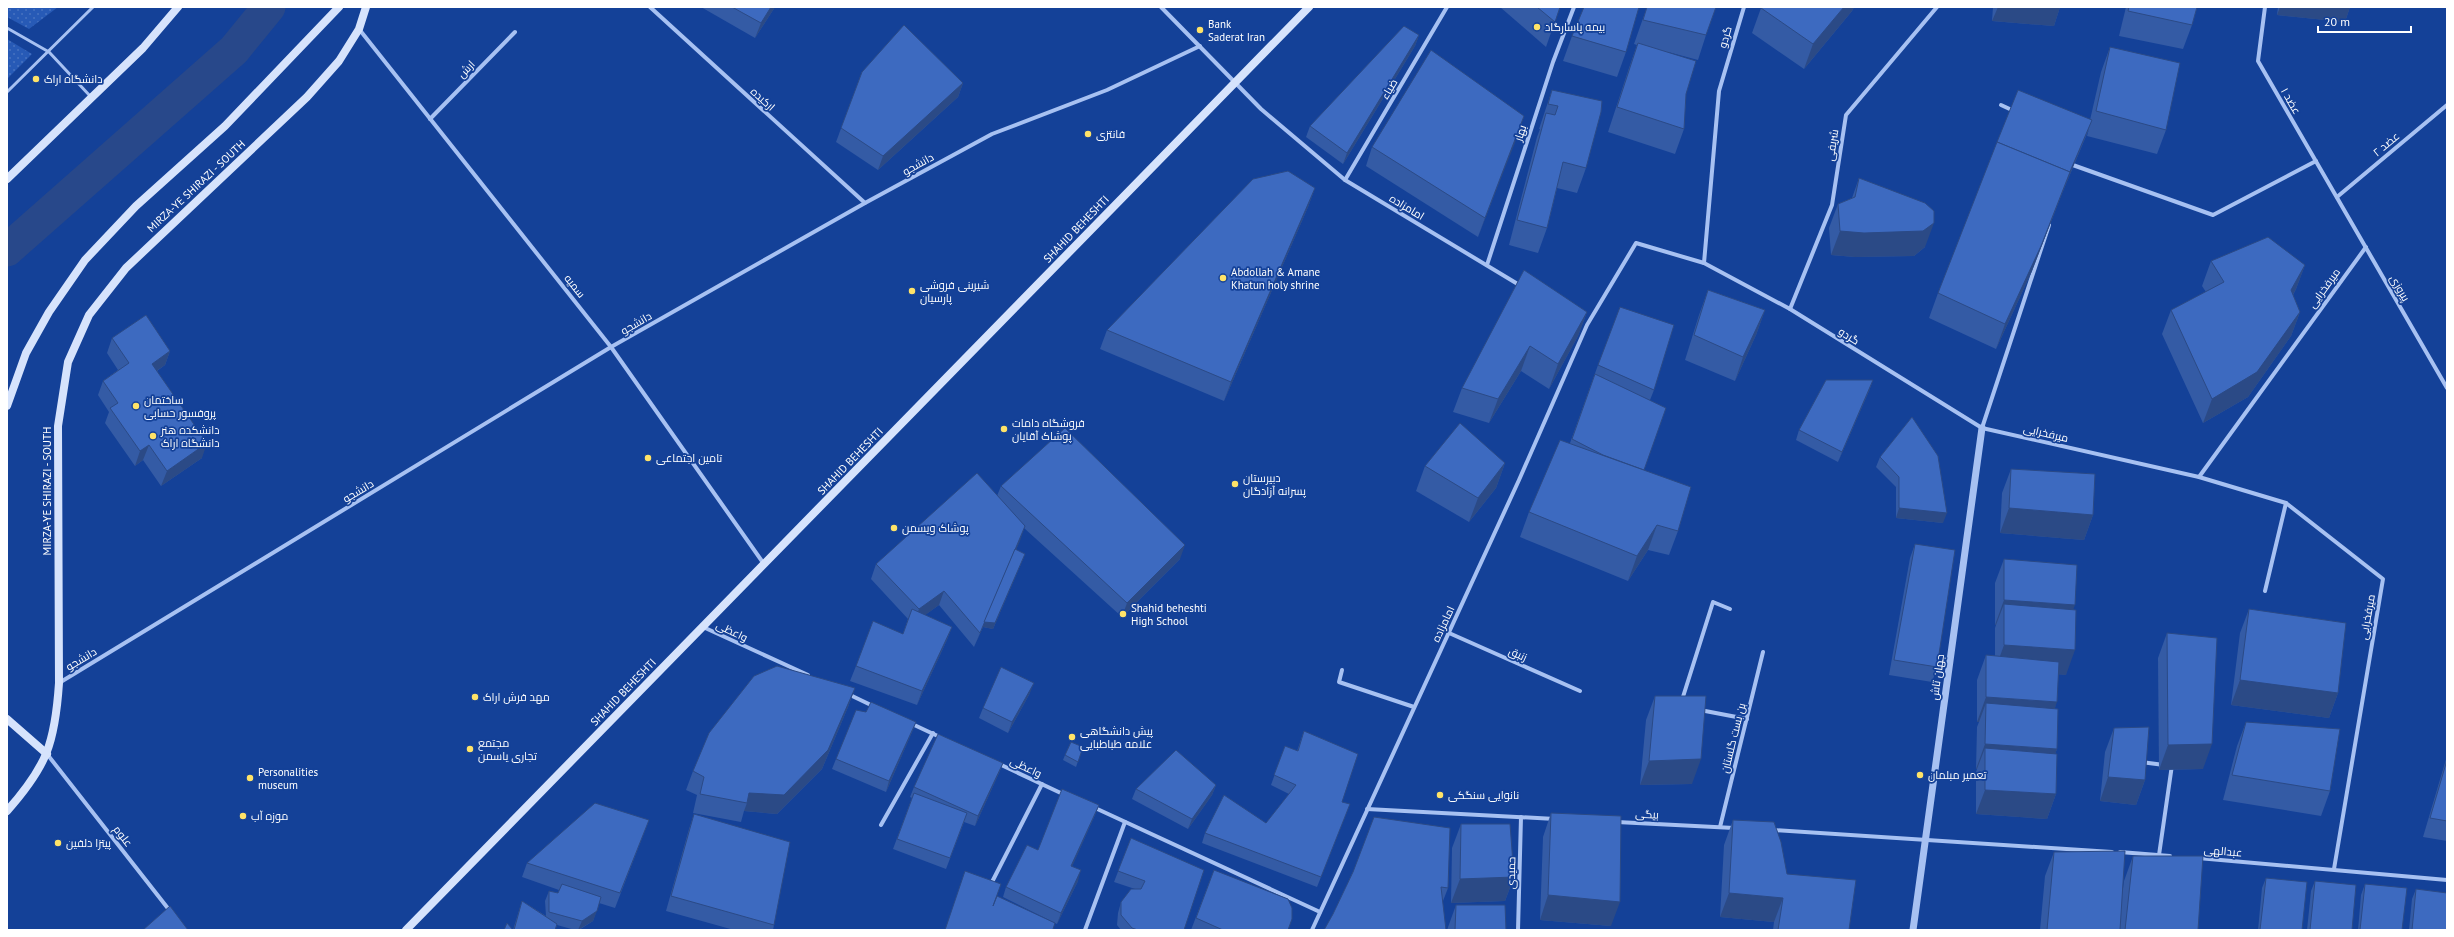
<svg xmlns="http://www.w3.org/2000/svg" width="2454" height="937" viewBox="0 0 2454 937" font-family="'PT Sans',Cairo,sans-serif">
<defs>
<pattern id="grass-dots" width="8" height="8" patternUnits="userSpaceOnUse"><rect width="8" height="8" fill="#275ab6"/><path d="M2 2h.1M6 6h.1" fill="none" stroke="#4773c1" stroke-width="1.8" stroke-linecap="round"/></pattern>
</defs>
<rect width="100%" height="100%" fill="#144198"/>
<g fill="url(#grass-dots)">
<path d="M7 7H58L29 29 7 17Z"/>
<path d="M7 39 32 54 7 79Z"/>
</g>
<g fill="none" stroke-linecap="round" stroke-linejoin="round">
<path stroke="#28488a" stroke-width="33" d="M7 250 234 50 269 7"/>
<g stroke="#a7c1f2" stroke-width="3">
<path d="M7 28 49 52 91 97"/>
<path d="M7 92 93 7"/>
</g>
<g stroke="#a7c1f2" stroke-width="4">
<path d="M650 7 865 203"/>
<path d="M1161 7 1261 109 1345 180 1521 286"/>
<path d="M2265 7 2258 61 2447 388"/>
<path d="M359 29 611 347 764 564"/>
<path d="M2001 105 2014 111"/>
<path d="M430 119 515 32"/>
<path d="M2070 164 2213 215 2316 161"/>
<path d="M1345 180 1447 7"/>
<path d="M2337 197 2447 105"/>
<path d="M1704 263 1719 91 1744 7"/>
<path d="M1487 265 1553 62 1574 7"/>
<path d="M1790 309 1832 205 1846 115 1937 7"/>
<path d="M1982 428 2049 225"/>
<path d="M2199 477 2366 247"/>
<path d="M2265 591 2286 503"/>
<path d="M703 627 808 675"/>
<path d="M1449 633 1580 691"/>
<path d="M1342 670 1339 682 1414 707"/>
<path d="M59 683 611 347 865 203 992 134 1107 90 1200 46"/>
<path d="M848 694 873 706"/>
<path d="M1682 700 1713 602 1730 609"/>
<path d="M1700 710 1747 719"/>
<path d="M910 723 942 738"/>
<path d="M47 754 170 911"/>
<path d="M2141 762 2164 765"/>
<path d="M997 763 1065 795"/>
<path d="M1093 807 1320 912"/>
<path d="M1367 809 1555 819"/>
<path d="M1617 822 1734 828"/>
<path d="M881 825 933 733"/>
<path d="M1720 827 1763 652"/>
<path d="M1773 830 2112 852"/>
<path d="M2120 852 2170 856"/>
<path d="M2159 855 2172 765"/>
<path d="M2198 858 2447 880"/>
<path d="M991 884 1042 784"/>
<path d="M1085 930 1125 822"/>
<path d="M1312 930 1519 480 1587 325 1636 243 1704 263 1790 309 1982 428 2199 477 2286 503 2383 579 2334 869"/>
<path d="M1518 930 1521 817"/>
</g>
<path stroke="#a7c1f2" stroke-width="7" d="M1913 930 1982 428"/>
<g stroke="#d6e3fc" stroke-width="8">
<path d="M7 179 143 48 178 7"/>
<path d="M7 406 26 353 49 312 85 260 136 206 225 126 339 7"/>
<path d="M7 719 47 754"/>
<path d="M7 811C47 766 55 743 59 683L58 426 68 362 89 315 126 268 307 97 339 61 359 29 366 7"/>
<path d="M406 930 1309 7"/>
</g>
</g>
<g fill="#345ba5">
<path d="M701 7H775L755 38Z"/>
<path d="M1500 7H1560L1546 47Z"/>
<path d="M1647 7 1706 35 1698 60 1668 52 1686 94 1684 129 1675 154 1608 132 1629 68 1637 45 1634 44Z"/>
<path d="M1762 7H1854L1852 11 1804 69 1752 33 1761 8Z"/>
<path d="M1993 7H2060L2054 26 1992 21Z"/>
<path d="M2126 7H2197L2192 25 2183 49 2119 36Z"/>
<path d="M2278 7H2350L2345 22 2277 15Z"/>
<path d="M1419 35 1415 46 1343 164 1306 137 1310 126Z"/>
<path d="M1572 36 1626 52 1617 77 1563 61Z"/>
<path d="M2110 47 2166 130 2157 154 2087 136 2089 129 2061 196 2032 271 1996 349 1929 318 1938 293 2090 120 2101 72Z"/>
<path d="M862 72 963 83 958 97 878 170 836 142Z"/>
<path d="M1552 90 1586 168 1577 193 1557 188 1547 228 1538 253 1509 245 1537 137 1540 129H1539Z"/>
<path d="M1524 116 1478 237 1366 166 1372 147Z"/>
<path d="M1859 178 1925 247 1914 256 1855 257 1831 255 1829 228 1838 204 1852 198Z"/>
<path d="M1315 188 1308 207 1224 401 1100 349 1107 330Z"/>
<path d="M2211 261 2305 265 2296 289 2293 295 2300 312 2291 336 2248 397 2203 423 2162 334 2171 310 2206 292 2202 286Z"/>
<path d="M1708 290 1765 310 1756 335 1735 381 1685 360 1699 315Z"/>
<path d="M1587 312 1578 336 1549 389 1521 371 1489 423 1453 412 1462 388Z"/>
<path d="M112 338 170 351 165 365 157 371 202 458 161 486 143 460 135 466 105 423 109 412 98 395 103 381 118 370 107 353Z"/>
<path d="M1598 365 1654 390 1650 400 1644 470 1678 531 1669 555 1648 550 1628 581 1520 537 1529 512 1570 443Z"/>
<path d="M1873 380 1869 391 1838 462 1796 440 1799 430Z"/>
<path d="M1912 417 1943 523 1896 518V487L1876 467 1880 457Z"/>
<path d="M1505 463 1496 488 1469 522 1416 491 1425 466Z"/>
<path d="M2011 469 2093 515 2084 540 2000 533 2002 493Z"/>
<path d="M1001 486 1180 559 1122 617 1024 528 1016 550 1025 554 1023 559 993 629 983 627 974 647 939 605 925 615 952 627 946 642 917 705 850 681 856 666 903 634 908 619 871 579 876 564 997 496Z"/>
<path d="M1915 544 1937 667 1932 682 1889 675 1910 558Z"/>
<path d="M2004 559 2074 610 2066 675 2058 674 2055 709 2057 749 2055 754 2056 794 2047 819 1976 814V772L1977 769H1976L1977 727 1979 722H1977V680L1986 655 1995 656V628L1996 625H1995V583Z"/>
<path d="M2249 609 2338 693 2329 718 2231 705 2240 633Z"/>
<path d="M2167 633 2203 769 2159 770 2158 658Z"/>
<path d="M855 688 848 707 822 769 777 814 744 811 741 822 693 813 697 795 686 790 693 771Z"/>
<path d="M1030 693 1008 733 979 718 983 708Z"/>
<path d="M1655 696 1692 784 1640 785 1646 720Z"/>
<path d="M916 722 912 732 886 792 832 769 836 759Z"/>
<path d="M2246 722 2330 791 2321 816 2223 800 2237 746Z"/>
<path d="M2114 728 2145 780 2136 805 2100 801 2105 752Z"/>
<path d="M1304 731 1342 802 1346 814 1317 887 1202 843 1205 833 1266 823 1289 794 1271 785 1285 746 1297 751Z"/>
<path d="M1083 747 1076 767 1063 760 1065 755Z"/>
<path d="M2447 756V841L2423 837Z"/>
<path d="M1003 763 999 773 975 826 964 822 946 869 893 849 912 798 910 797 914 787Z"/>
<path d="M1216 785 1212 795 1188 829 1132 799 1136 789Z"/>
<path d="M1099 805 1095 815 1072 866 1078 881 1057 924 1003 897 1006 887 1038 850Z"/>
<path d="M1551 813 1611 926 1540 920 1543 837Z"/>
<path d="M694 814 774 925 773 930H734L666 911 689 829Z"/>
<path d="M649 820 615 908 599 903 593 921 579 930H575L557 925 555 930H513L522 901 546 916 545 901 549 891 558 893 559 890 522 877 527 863Z"/>
<path d="M1733 820 1787 874 1849 930H1773L1774 922 1720 917 1724 845Z"/>
<path d="M1461 824 1514 877 1505 901 1451 903 1452 848Z"/>
<path d="M1131 838 1184 930H1121L1117 925 1118 913 1121 902 1135 889 1114 882Z"/>
<path d="M2054 852 2121 903 2124 881 2133 856 2198 930H2040L2045 876Z"/>
<path d="M1214 870 1288 930H1191Z"/>
<path d="M1353 872 1448 888 1443 901 1333 914Z"/>
<path d="M2266 878 2302 930H2258L2262 888Z"/>
<path d="M2315 881 2352 930H2307L2311 891Z"/>
<path d="M2365 884 2402 930H2358L2361 895Z"/>
<path d="M2416 889 2447 930H2409L2412 899Z"/>
<path d="M1456 905 1506 930H1447Z"/>
</g>
<g fill="#2b4a86">
<path d="M771 7H775L755 38 761 23Z"/>
<path d="M1844 7H1854L1852 11 1804 69 1813 44Z"/>
<path d="M1998 7H2060L2054 26 1992 21Z"/>
<path d="M2280 7H2350L2345 22 2277 15Z"/>
<path d="M1419 35 1415 46 1343 164 1347 153Z"/>
<path d="M963 83 958 97 878 170 883 156Z"/>
<path d="M1524 116 1518 135 1478 237 1485 218Z"/>
<path d="M2092 120 2086 135 2061 196 2032 271 1996 349 2005 324Z"/>
<path d="M1315 188 1308 207 1224 401 1231 382Z"/>
<path d="M1934 223 1925 247 1914 256 1855 257 1831 255 1840 231Z"/>
<path d="M2305 265 2296 289 2282 315 2291 290Z"/>
<path d="M1765 310 1756 335 1735 381 1743 357Z"/>
<path d="M1587 312 1578 336 1549 389 1558 364Z"/>
<path d="M2300 312 2291 336 2248 397 2203 423 2212 399Z"/>
<path d="M1530 346 1521 371 1489 423 1498 399Z"/>
<path d="M170 351 165 365 146 378 152 364Z"/>
<path d="M1873 380 1869 391 1838 462 1842 452Z"/>
<path d="M207 443 202 458 161 486 167 471Z"/>
<path d="M149 445 143 460 135 466 140 451Z"/>
<path d="M1505 463 1496 488 1469 522 1478 498Z"/>
<path d="M1899 508 1947 513 1943 523 1896 518Z"/>
<path d="M2009 508 2093 515 2084 540 2000 533Z"/>
<path d="M1657 525 1648 550 1628 581 1637 556Z"/>
<path d="M1025 526 1020 541 985 622 1025 554 1023 559 993 629 983 627 974 647 980 633Z"/>
<path d="M1185 545 1180 559 1122 617 1127 603Z"/>
<path d="M944 591 939 605 913 624 919 609Z"/>
<path d="M2004 600 2075 605 2066 630 2004 604 1996 625H1995Z"/>
<path d="M952 627 946 642 917 705 922 691Z"/>
<path d="M2004 645 2075 650 2066 675 1995 670Z"/>
<path d="M2240 680 2338 693 2329 718 2231 705Z"/>
<path d="M1034 683 1030 693 1008 733 1012 722Z"/>
<path d="M855 688 848 707 822 769 777 814 744 811 747 803 749 793Z"/>
<path d="M1986 697 2057 702 2048 727 1986 703 1979 722H1977Z"/>
<path d="M916 722 912 732 886 792 889 781Z"/>
<path d="M1985 744 2057 749 2048 774 1985 748 1977 769H1976Z"/>
<path d="M2212 744 2203 769 2159 770 2168 745Z"/>
<path d="M1701 759 1692 784 1640 785 1649 761Z"/>
<path d="M1003 763 999 773 975 826 978 816Z"/>
<path d="M2108 777 2145 780 2136 805 2100 801Z"/>
<path d="M1216 785 1212 795 1188 829 1192 819Z"/>
<path d="M1985 790 2056 794 2047 819 1976 814Z"/>
<path d="M1099 805 1095 815 1068 876 1071 866Z"/>
<path d="M1081 870 1078 881 1057 924 1061 913Z"/>
<path d="M1514 877 1505 901 1451 903 1460 879Z"/>
<path d="M1729 893 1783 898 1774 922 1720 917Z"/>
<path d="M1548 895 1620 902 1611 926 1540 920Z"/>
<path d="M597 911 593 921 578 930 582 921Z"/>
</g>
<g fill="#3d6ac0" stroke="#2b4a86">
<path d="M732 7H771L761 23Z"/>
<path d="M1537 7H1560L1555 22Z"/>
<path d="M1584 7H1639L1626 52 1572 36Z"/>
<path d="M1647 7H1716L1706 35 1643 20Z"/>
<path d="M1762 7H1844L1813 44 1761 8Z"/>
<path d="M2129 7H2197L2192 25 2128 11Z"/>
<path d="M904 25 963 83 883 156 841 128 862 72Z"/>
<path d="M1404 26 1419 35 1347 153 1310 126Z"/>
<path d="M1638 43 1696 61 1686 94 1684 129 1617 107Z"/>
<path d="M2110 47 2180 63 2166 130 2096 111Z"/>
<path d="M1431 50 1524 116 1485 218 1372 147Z"/>
<path d="M1552 90 1602 101 1601 112 1586 168 1563 162 1547 228 1517 220 1546 113 1555 115 1558 106 1548 104Z"/>
<path d="M2018 90 2092 120 2066 181 2070 172 1997 142Z"/>
<path d="M1997 142 2070 172 2041 246 2005 324 1938 293Z"/>
<path d="M1288 171 1315 188 1231 382 1107 330 1253 179Z"/>
<path d="M1859 178 1925 203 1934 211V223L1923 231 1864 233 1840 231 1838 204 1855 197Z"/>
<path d="M2268 237 2305 265 2291 290 2300 312 2257 372 2212 399 2171 310 2224 282 2211 261Z"/>
<path d="M1524 270 1587 312 1558 364 1530 346 1498 399 1462 388Z"/>
<path d="M1708 290 1765 310 1743 357 1694 335Z"/>
<path d="M1620 307 1674 325 1654 390 1598 365Z"/>
<path d="M146 315 170 351 152 364 207 443 167 471 149 445 140 451 110 408 118 403 103 381 129 363 112 338Z"/>
<path d="M1595 374 1666 408 1644 470 1603 455 1572 439Z"/>
<path d="M1826 380H1873L1842 452 1799 430Z"/>
<path d="M1912 417 1938 456 1947 513 1899 508V477L1880 457Z"/>
<path d="M1460 423 1505 463 1478 498 1425 466Z"/>
<path d="M1065 428 1185 545 1127 603 1001 486Z"/>
<path d="M1560 440 1691 487 1678 531 1657 525 1637 556 1529 512Z"/>
<path d="M2011 469 2095 474 2093 515 2009 508Z"/>
<path d="M977 473 1025 526 980 633 944 591 919 609 876 564Z"/>
<path d="M1915 544 1955 550 1937 667 1894 660Z"/>
<path d="M1015 549 1025 554 995 623 984 622Z"/>
<path d="M2004 559 2077 565 2075 605 2004 600Z"/>
<path d="M2004 604 2076 610 2075 650 2004 645Z"/>
<path d="M912 609 952 627 922 691 856 666 873 621 903 634Z"/>
<path d="M2249 609 2346 623 2338 693 2240 680Z"/>
<path d="M2167 633 2217 638 2212 744 2168 745Z"/>
<path d="M1986 655 2059 662 2057 702 1986 697Z"/>
<path d="M777 666 855 688 828 750 784 795 749 793 747 803 700 794 704 777 693 771 709 733 754 676Z"/>
<path d="M1001 667 1034 683 1012 722 983 708Z"/>
<path d="M1655 696H1706L1701 759 1649 761Z"/>
<path d="M871 702 916 722 889 781 836 759 856 710 866 712Z"/>
<path d="M1986 703 2058 709 2057 749 1985 744Z"/>
<path d="M2246 722 2340 729 2330 791 2232 775Z"/>
<path d="M2149 727 2145 780 2108 777 2114 728Z"/>
<path d="M1304 731 1358 754 1342 802 1350 804 1321 877 1205 833 1224 795 1266 823 1296 785 1274 775 1285 746 1298 751Z"/>
<path d="M938 734 1003 763 978 816 914 787Z"/>
<path d="M1071 742 1083 747 1078 762 1065 755Z"/>
<path d="M1985 748 2057 754 2056 794 1985 790Z"/>
<path d="M1176 750 1216 785 1192 819 1136 789Z"/>
<path d="M2447 760V821L2430 818Z"/>
<path d="M1062 789 1099 805 1071 866 1081 870 1061 913 1006 887 1027 845 1038 850Z"/>
<path d="M914 793 967 813 950 858 897 839Z"/>
<path d="M595 803 649 820 620 893 527 863Z"/>
<path d="M1551 813 1621 816 1620 902 1548 895Z"/>
<path d="M694 814 790 842 774 925 671 896Z"/>
<path d="M1374 817 1450 828 1448 888 1441 887 1446 930H1324L1333 914 1353 872Z"/>
<path d="M1733 820 1774 822 1781 842 1787 874 1856 880 1849 930H1778L1783 898 1729 893Z"/>
<path d="M1461 824H1510L1514 877 1460 879Z"/>
<path d="M1131 838 1204 870 1184 930H1138L1132 928 1121 915V902L1131 889H1141L1145 881 1118 871Z"/>
<path d="M2125 851 2120 930H2047L2054 852Z"/>
<path d="M2133 856H2203L2198 930H2125Z"/>
<path d="M1214 870 1288 899 1292 908V919L1288 930H1223L1196 918Z"/>
<path d="M965 871 1001 884 993 906 997 896 1055 923 1053 929 1055 930H945Z"/>
<path d="M2266 878 2307 882 2302 930H2260Z"/>
<path d="M2315 881 2356 885 2352 930H2310Z"/>
<path d="M562 884 601 897 597 911 582 921 549 912V891L558 893Z"/>
<path d="M2365 884 2407 888 2402 930H2360Z"/>
<path d="M2416 889 2447 893V930H2412Z"/>
<path d="M522 901 557 924 555 930H514Z"/>
<path d="M1456 905H1505L1506 930H1455Z"/>
<path d="M170 906 188 930H143Z"/>
<path d="M507 923 513 930H504Z"/>
</g>
<g fill="#ffe368" stroke="#144198" stroke-width="1.5">
<circle cx="1537" cy="27" r="4"/>
<circle cx="1200" cy="30" r="4"/>
<circle cx="36" cy="79" r="4"/>
<circle cx="1088" cy="134" r="4"/>
<circle cx="1223" cy="278" r="4"/>
<circle cx="912" cy="291" r="4"/>
<circle cx="136" cy="406" r="4"/>
<circle cx="1004" cy="429" r="4"/>
<circle cx="153" cy="436" r="4"/>
<circle cx="648" cy="458" r="4"/>
<circle cx="1235" cy="484" r="4"/>
<circle cx="894" cy="528" r="4"/>
<circle cx="1123" cy="614" r="4"/>
<circle cx="475" cy="697" r="4"/>
<circle cx="1072" cy="737" r="4"/>
<circle cx="470" cy="749" r="4"/>
<circle cx="1920" cy="775" r="4"/>
<circle cx="250" cy="778" r="4"/>
<circle cx="1440" cy="795" r="4"/>
<circle cx="243" cy="816" r="4"/>
<circle cx="58" cy="843" r="4"/>
</g>
<g text-anchor="middle" dominant-baseline="central" stroke-width="3.5" stroke-linejoin="round" paint-order="stroke">
<g font-size="11" fill="#fff" stroke="#144198" text-anchor="start">
<text x="1208" y="24">Bank<tspan x="1208" dy="13">Saderat Iran</tspan></text>
<text x="1545" y="27">بیمه پاسارگاد</text>
<text x="44" y="79">دانشگاه اراک</text>
<text x="1096" y="134">فانتزی</text>
<text x="1231" y="272">Abdollah &amp; Amane<tspan x="1231" dy="13">Khatun holy shrine</tspan></text>
<text x="920" y="285">شیرینی فروشی<tspan x="920" dy="13">پارسیان</tspan></text>
<text x="144" y="400">ساختمان<tspan x="144" dy="13">پروفسور حسابی</tspan></text>
<text x="1012" y="423">فروشگاه دامات<tspan x="1012" dy="13">پوشاک آقایان</tspan></text>
<text x="161" y="430">دانشکده هنر<tspan x="161" dy="13">دانشگاه اراک</tspan></text>
<text x="656" y="458">تامین اجتماعی</text>
<text x="1243" y="478">دبیرستان<tspan x="1243" dy="13">پسرانه آزادگان</tspan></text>
<text x="902" y="528">پوشاک ویسمن</text>
<text x="1131" y="608">Shahid beheshti<tspan x="1131" dy="13">High School</tspan></text>
<text x="483" y="697">مهد فرش اراک</text>
<text x="1080" y="731">پیش دانشگاهی<tspan x="1080" dy="13">علامه طباطبایی</tspan></text>
<text x="478" y="743">مجتمع<tspan x="478" dy="13">تجاری یاسمن</tspan></text>
<text x="258" y="772">Personalities<tspan x="258" dy="13">museum</tspan></text>
<text x="1928" y="775">تعمیر مبلمان</text>
<text x="1448" y="795">نانوایی سنگکی</text>
<text x="251" y="816">موزه آب</text>
<text x="66" y="843">پیتزا دلفین</text>
</g>
<g font-size="11" fill="#fff" stroke="#144198">
<text transform="translate(1725 37) rotate(-74)">گردو</text>
<text transform="translate(466 69) rotate(-46)">ارش</text>
<text transform="translate(1389 89) rotate(-59)">ضیاء</text>
<text transform="translate(763 99) rotate(42)">ارکیده</text>
<text transform="translate(2291 101) rotate(60)">عضد ۱</text>
<text transform="translate(1520 133) rotate(-72)">بهار</text>
<text transform="translate(2386 144) rotate(-40)">عضد ۲</text>
<text transform="translate(1832 145) rotate(-81)">شریفی</text>
<text transform="translate(918 164) rotate(-29)">دانشجو</text>
<text transform="translate(196 186) rotate(-43)">MIRZA-YE SHIRAZI - SOUTH</text>
<text transform="translate(1407 207) rotate(31)">امامزاده</text>
<text transform="translate(1076 229) rotate(-46)">SHAHID BEHESHTI</text>
<text transform="translate(575 286) rotate(52)">سمیه</text>
<text transform="translate(2324 288) rotate(-54)">میرفخرایی</text>
<text transform="translate(2400 288) rotate(60)">پیروزی</text>
<text transform="translate(636 323) rotate(-30)">دانشجو</text>
<text transform="translate(1849 336) rotate(32)">گردو</text>
<text transform="translate(2046 433) rotate(13)">میرفخرایی</text>
<text transform="translate(850 461) rotate(-46)">SHAHID BEHESHTI</text>
<text transform="translate(47 491) rotate(-90)">MIRZA-YE SHIRAZI - SOUTH</text>
<text transform="translate(358 491) rotate(-31)">دانشجو</text>
<text transform="translate(2367 617) rotate(-80)">میرفخرایی</text>
<text transform="translate(1443 624) rotate(-65)">امامزاده</text>
<text transform="translate(732 631) rotate(25)">واعظی</text>
<text transform="translate(1518 654) rotate(24)">زنبق</text>
<text transform="translate(81 659) rotate(-31)">دانشجو</text>
<text transform="translate(1937 677) rotate(-82)">جهان تاش</text>
<text transform="translate(623 692) rotate(-46)">SHAHID BEHESHTI</text>
<text transform="translate(1733 738) rotate(-76)">بن بست گلستان</text>
<text transform="translate(1026 767) rotate(25)">واعظی</text>
<text transform="translate(1647 814) rotate(3)">بیگی</text>
<text transform="translate(123 836) rotate(52)">علوم</text>
<text transform="translate(2223 851) rotate(5)">عبدالهی</text>
<text transform="translate(1511 873) rotate(-89)">حمیدی</text>
</g>
</g>
<rect width="2454" height="937" fill="none" stroke="#ffffff" stroke-width="16"/>
<path d="M2318 26v6h93v-6" fill="none" stroke="#ffffff" stroke-width="2"/>
<text x="2324" y="26" font-size="12" fill="#ffffff" stroke="#144198" stroke-width="3" paint-order="stroke">20 m</text>
</svg>
